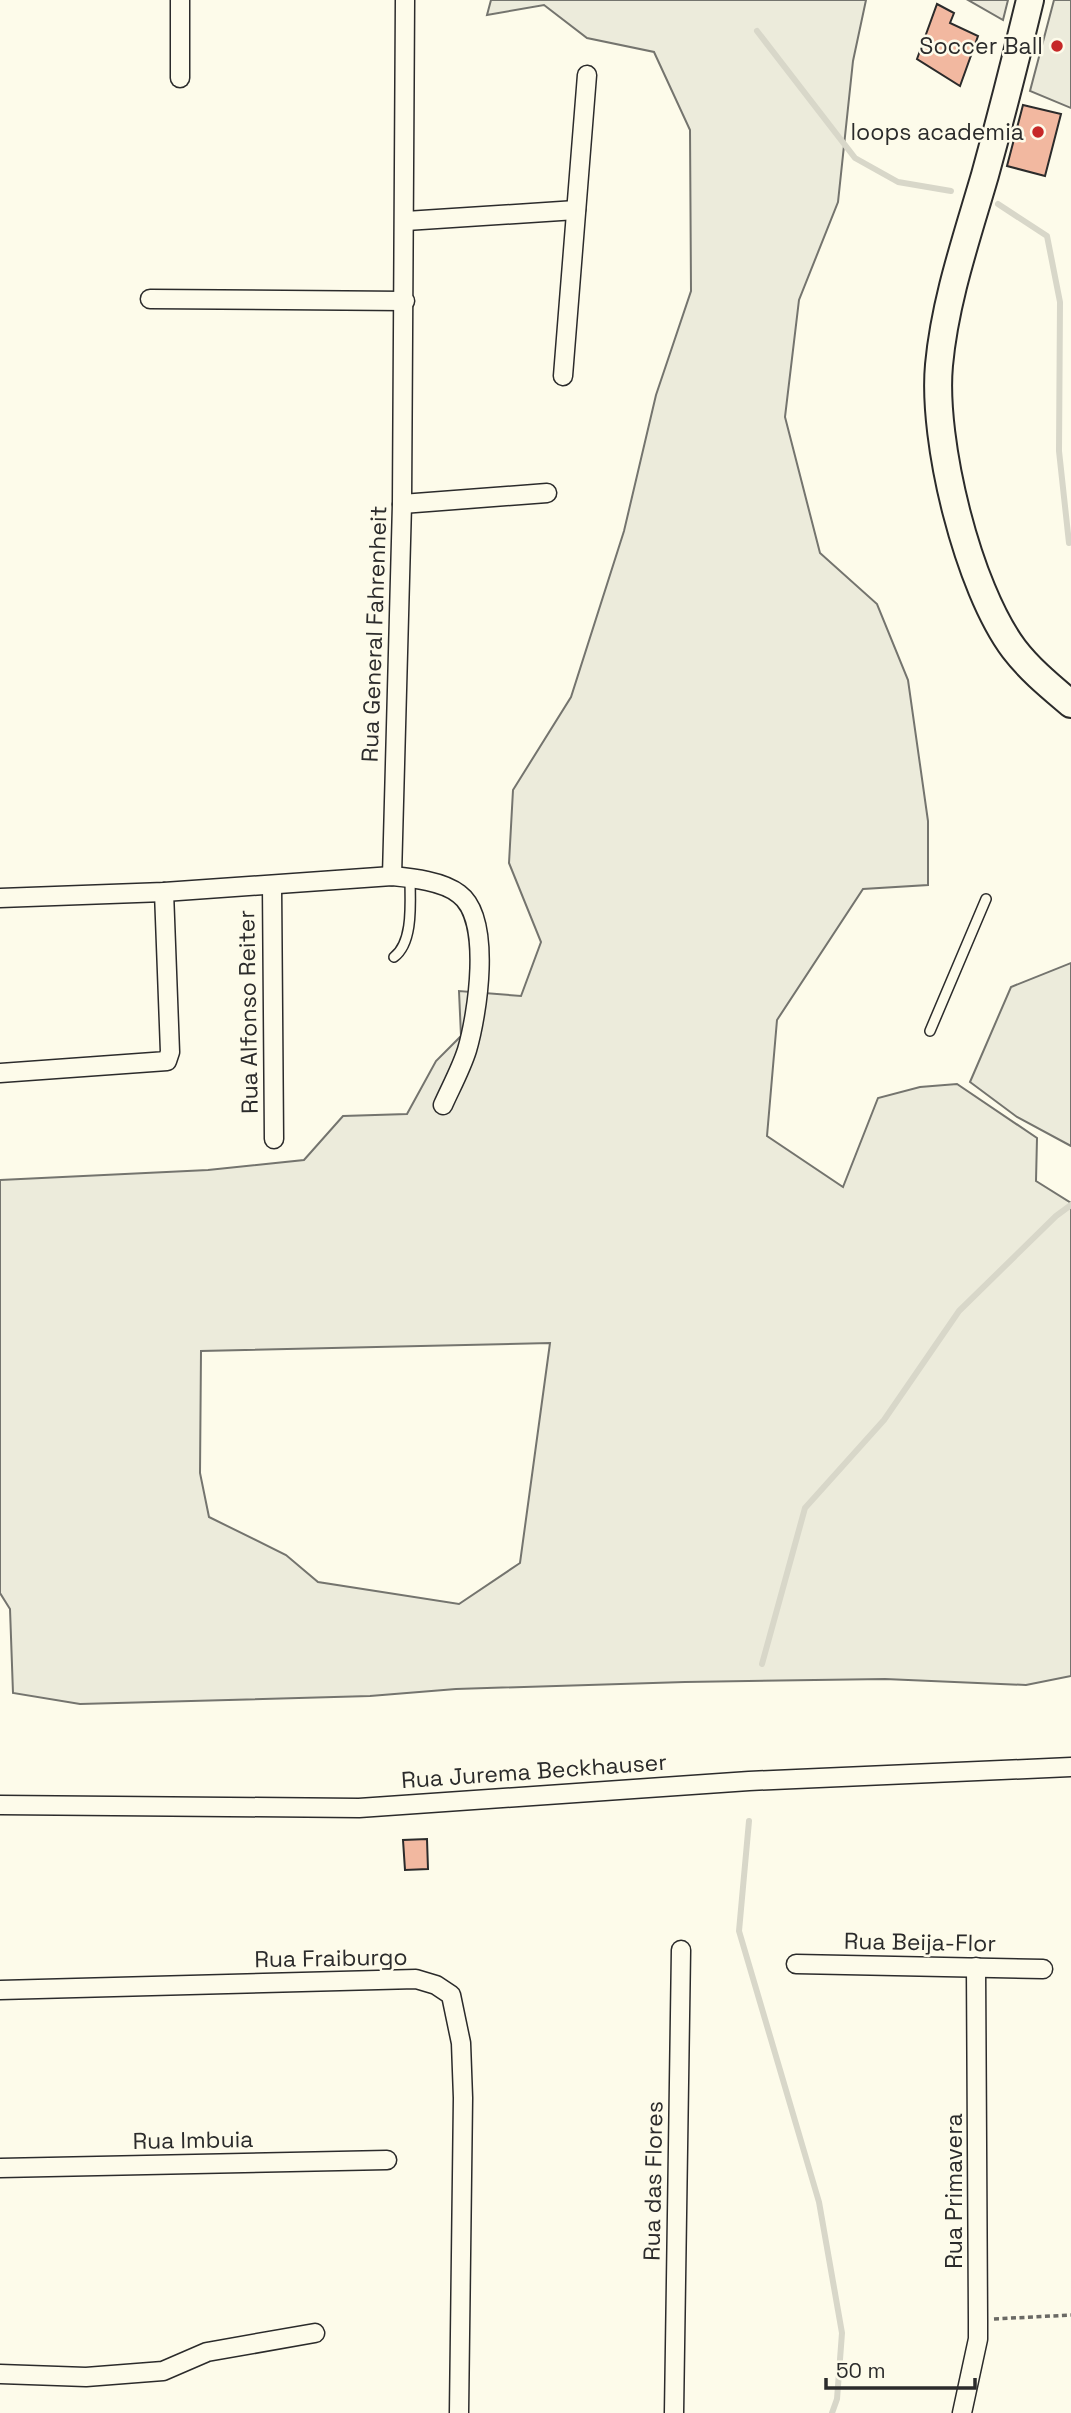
<svg xmlns="http://www.w3.org/2000/svg" width="1071" height="2413" viewBox="0 0 1071 2413" font-family="'Space Grotesk',sans-serif">
<rect width="100%" height="100%" fill="#fdfbea"/>
<g fill="#ecebdb" stroke="#74746e" stroke-width="2" fill-rule="evenodd">
<path d="M491 0H866L853 61 838 202 799 300 785 417 820 553 877 604 908 680 928 821V885L863 889 777 1020 767 1136 843 1187 878 1098 920 1087 957 1084 1037 1138 1036 1181 1071 1203V1676L1026 1685 885 1679 685 1682 456 1689 370 1696 80 1704 13 1693 10 1609 0 1593V1180L208 1170 304 1160 343 1116 407 1114 436 1061 461 1036 459 991 521 996 541 942 509 863 513 790 571 697 624 531 656 395 691 291 690 130 654 52 587 38 544 5 487 15ZM550 1343 520 1563 459 1604 318 1582 286 1555 209 1517 200 1473 201 1351Z"/>
<path d="M1054 0H1071V108L1030 91Z"/>
<path d="M1071 963V1146L1017 1117 970 1082 1011 987Z"/>
</g>
<path fill="#eceadb" stroke="#74746e" stroke-width="2" d="M968 0H1008L1003 20Z"/>
<g fill="none" stroke-linecap="round" stroke-linejoin="round">
<g stroke="#d8d7c9" stroke-width="6">
<path d="M757 31 855 158 898 182 951 191"/>
<path d="M998 204 1047 236 1060 302 1059 451 1069 543"/>
<path d="M762 1664 805 1508 884 1420 959 1311 1056 1216 1071 1205"/>
<path d="M749 1821 739 1931 819 2202 842 2333 837 2399 832 2413"/>
</g>
</g>
<g fill="#f2b8a0" stroke="#2b2b2b" stroke-width="2">
<path d="M937 4 954 13 950 23 978 36 960 86 917 59Z"/>
<path d="M1023 105 1061 114 1045 176 1007 166Z"/>
<path d="M427 1839 428 1869 405 1870 403 1840Z"/>
</g>
<g fill="none" stroke-linecap="round" stroke-linejoin="round">
<defs>
<g id="lane">
<path d="M394 957C414 942 410 901 410 878"/>
<path d="M930 1031 986 899"/>
</g>
<g id="street">
<path d="M180 0V78"/>
<path d="M406 221 576 210"/>
<path d="M150 299 405 301"/>
<path d="M563 376 587 75"/>
<path d="M402 504 547 493"/>
<path d="M392 876 402 504 405 0"/>
<path d="M272 885 274 1139"/>
<path d="M0 898 164 892 392 876C412 878 443 881 459 894 493 919 477 1016 467 1050 461 1069 451 1087 443 1105"/>
<path d="M0 1073 167 1061 170 1052 164 892"/>
<path d="M0 1805 359 1808 749 1781 1071 1767"/>
<path d="M796 1964 1043 1969"/>
<path d="M0 1990 416 1979 436 1985 451 1995 461 2043 463 2098 459 2413"/>
<path d="M0 2168 387 2160"/>
<path d="M0 2374 86 2377 163 2371 207 2352 315 2333"/>
<path d="M674 2413 681 1950"/>
<path d="M962 2413 978 2339V2320L976 1967"/>
</g>
<path id="secondary" d="M1030 0C1016 58 1001 117 985 175 967 237 945 300 939 365 932 441 968 588 1014 649 1030 670 1051 687 1071 704"/>
</defs>
<use href="#lane" stroke="#2b2b2b" stroke-width="12"/>
<use href="#street" stroke="#2b2b2b" stroke-width="21"/>
<use href="#secondary" stroke="#2b2b2b" stroke-width="30"/>
<path stroke="#6a6964" stroke-width="3.5" stroke-dasharray="5 3.5" stroke-linecap="butt" d="M994 2319 1071 2315"/>
<use href="#lane" stroke="#fdfbea" stroke-width="9"/>
<use href="#street" stroke="#fdfbea" stroke-width="18"/>
<use href="#secondary" stroke="#fdfbea" stroke-width="26"/>
</g>
<g fill="#c62828" stroke="#fdfbea" stroke-width="2.5">
<circle cx="1057" cy="46" r="7"/>
<circle cx="1038" cy="132" r="7"/>
</g>
<g text-anchor="middle" dominant-baseline="central" stroke-width="5" stroke-linejoin="round" paint-order="stroke">
<g font-size="23" fill="#2b2b2b" stroke="#fdfbea" text-anchor="end">
<text x="1043" y="46">Soccer Ball</text>
<text x="1024" y="132">loops academia</text>
</g>
<g font-size="23" fill="#2b2b2b" stroke="#fdfbea">
<text transform="translate(374 634) rotate(-88)">Rua General Fahrenheit</text>
<text transform="translate(248 1012) rotate(-91)">Rua Alfonso Reiter</text>
<text transform="translate(534 1771) rotate(-4)">Rua Jurema Beckhauser</text>
<text transform="translate(920 1942) rotate(1)">Rua Beija-Flor</text>
<text transform="translate(331 1958) rotate(-1)">Rua Fraiburgo</text>
<text transform="translate(193 2140) rotate(-1)">Rua Imbuia</text>
<text transform="translate(653 2181) rotate(-89)">Rua das Flores</text>
<text transform="translate(954 2191) rotate(-90)">Rua Primavera</text>
</g>
</g>
<path d="M826 2378v10h149v-10" fill="none" stroke="#2b2b2b" stroke-width="3.5"/>
<text x="836" y="2378" font-size="21" fill="#2b2b2b" stroke="#fdfbea" stroke-width="5" paint-order="stroke">50 m</text>
</svg>
